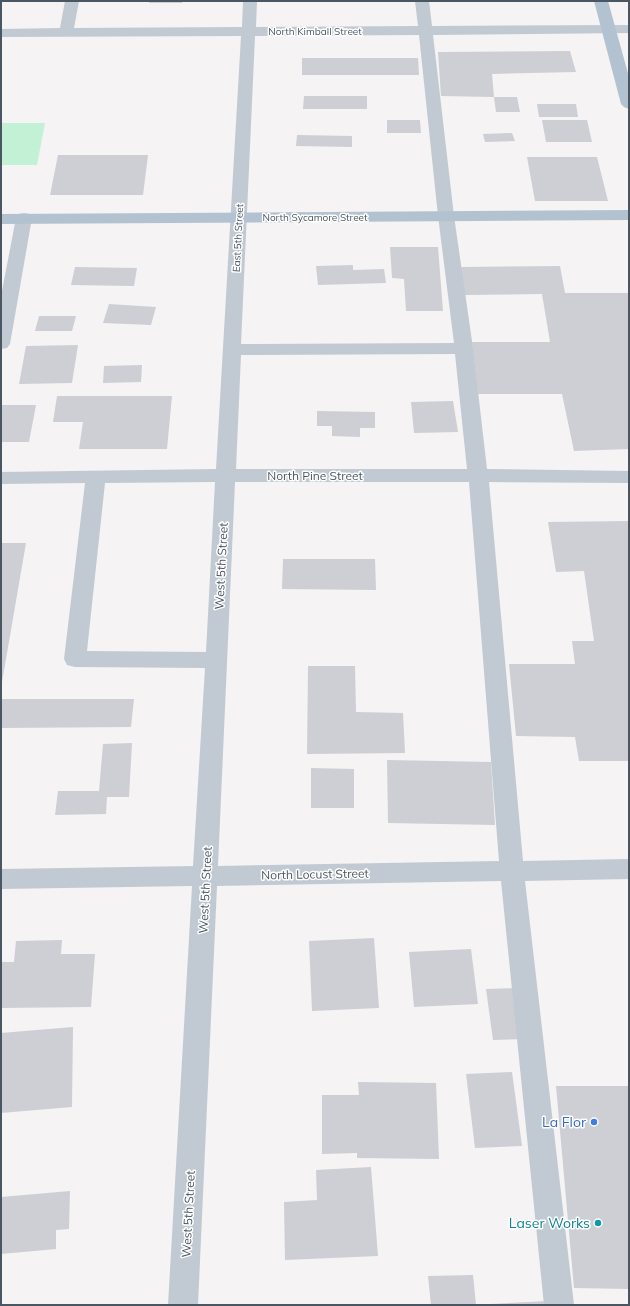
<svg xmlns="http://www.w3.org/2000/svg" width="630" height="1306" viewBox="0 0 630 1306" font-family="Mulish,sans-serif">
<rect width="100%" height="100%" fill="#f5f3f3"/>
<path fill="#c3f1d5" d="M1 123H45L37 165H1Z"/>
<g fill="#cdcfd5">
<path d="M149 1H183L182 3H149Z"/>
<path d="M570 51 576 72 492 74 494 97 441 96 438 52Z"/>
<path d="M302 58H418L419 75H302Z"/>
<path d="M304 96H367V109H303Z"/>
<path d="M494 97H517L520 112H496Z"/>
<path d="M537 104H576L578 117H539Z"/>
<path d="M387 120H420L421 133H387Z"/>
<path d="M542 120H587L592 142H546Z"/>
<path d="M512 133 515 141 485 142 483 134Z"/>
<path d="M297 135 352 136V147L296 146Z"/>
<path d="M58 155H148L143 195H50Z"/>
<path d="M527 157H597L608 201H535Z"/>
<path d="M390 247H438L443 311H406L404 279 392 278Z"/>
<path d="M353 265V270L384 269 386 283 318 285 316 266Z"/>
<path d="M560 266 565 293H628L629 449 574 451 562 394H478L472 342H550L542 294 464 295 461 267Z"/>
<path d="M75 267 137 268 134 286 71 285Z"/>
<path d="M109 304 156 307 151 325 103 323Z"/>
<path d="M39 316H76L72 331H35Z"/>
<path d="M78 345 72 383 19 384 26 346Z"/>
<path d="M142 365 141 382 103 383 104 366Z"/>
<path d="M57 396H172L167 449H79L83 422H53Z"/>
<path d="M453 401 458 432 414 433 411 402Z"/>
<path d="M1 405H36L29 442H1Z"/>
<path d="M317 411 375 412V428H360V437L332 436V426H317Z"/>
<path d="M629 521V761H579L575 737 516 736 509 664H575L572 641H594L584 571 556 572 548 522Z"/>
<path d="M1 543H26L2 682H1Z"/>
<path d="M283 559H375L376 590 282 589Z"/>
<path d="M308 666H355L356 712 403 713 405 753 307 754Z"/>
<path d="M1 699H134L131 727 1 728Z"/>
<path d="M132 743 129 797H107L106 814 55 815 58 791H99L103 744Z"/>
<path d="M387 760 491 762 495 825 388 823Z"/>
<path d="M311 768 354 769V808H311Z"/>
<path d="M374 938 379 1008 312 1011 309 941Z"/>
<path d="M62 940 61 954H95L91 1007 1 1008V962H14L16 941Z"/>
<path d="M471 949 478 1004 414 1007 409 952Z"/>
<path d="M518 988 525 1039 493 1040 486 989Z"/>
<path d="M73 1027 72 1107 1 1113V1033Z"/>
<path d="M512 1072 522 1146 475 1148 466 1074Z"/>
<path d="M358 1082 436 1083 439 1159 357 1158V1153L322 1154V1095H359Z"/>
<path d="M556 1086H629V1289L574 1288Z"/>
<path d="M371 1167 378 1256 285 1260 284 1202 317 1200 316 1170Z"/>
<path d="M70 1191 69 1229 56 1230V1249L1 1254V1197Z"/>
<path d="M473 1275 476 1305H431L428 1276Z"/>
<path d="M548 1301V1305H491V1304Z"/>
</g>
<g fill="none" stroke-linecap="round" stroke-linejoin="round">
<g fill="#c1cad2" fill-rule="evenodd">
<path d="M65 1H79L74 28 242 27 243 1H257L256 27 418 26 415 1H429L432 26 629 25V33L433 35 454 216 473 348 487 469 629 471V483L489 482 523 861 629 859V879L525 881 574 1305H544L501 881 217 886 198 1305H168L192 886 1 889V869L193 866 205 668 75 667 67 665 64 659 85 483 1 484V472L216 469 241 36 1 37V29L60 28ZM419 35 438 216 454 343 241 344 255 36ZM455 354 467 469H236L241 355ZM215 482 206 652 87 651 105 483ZM235 482H469L499 861 218 866Z"/>
<path d="M24 213 30 214 32 218 10 344 7 348 1 349V296L16 218 18 214Z"/>
</g>
<g fill="#b3c2d1" fill-rule="evenodd">
<path d="M594 1H608L629 77V109L624 107 621 104Z"/>
<path d="M629 210V220L1 224V214Z"/>
</g>
</g>
<circle fill="#3f7fe0" stroke="#fff" stroke-width="1.5" cx="594" cy="1122" r="4"/>
<circle fill="#0f9aa8" stroke="#fff" stroke-width="1.5" cx="598" cy="1223" r="4"/>
<g text-anchor="middle" dominant-baseline="central" stroke-width="3" stroke-linejoin="round" paint-order="stroke">
<g font-size="10" fill="#4a5661" stroke="#fff">
<text x="315" y="31">North Kimball Street</text>
<text x="315" y="217">North Sycamore Street</text>
<text transform="translate(238 238) rotate(-87)">East 5th Street</text>
</g>
<g font-size="12" fill="#4a5661" stroke="#fff">
<text x="315" y="475">North Pine Street</text>
<text transform="translate(221 566) rotate(-87)">West 5th Street</text>
<text transform="translate(315 874) rotate(-1)">North Locust Street</text>
<text transform="translate(205 890) rotate(-87)">West 5th Street</text>
<text transform="translate(188 1214) rotate(-87)">West 5th Street</text>
</g>
<g font-size="14" fill="#366cbe" stroke="#fff" text-anchor="end">
<text x="586" y="1122">La Flor</text>
</g>
<g font-size="14" fill="#0d838f" stroke="#fff" text-anchor="end">
<text x="590" y="1223">Laser Works</text>
</g>
</g>
<rect width="630" height="1306" fill="none" stroke="#4a5661" stroke-width="4"/>
</svg>
